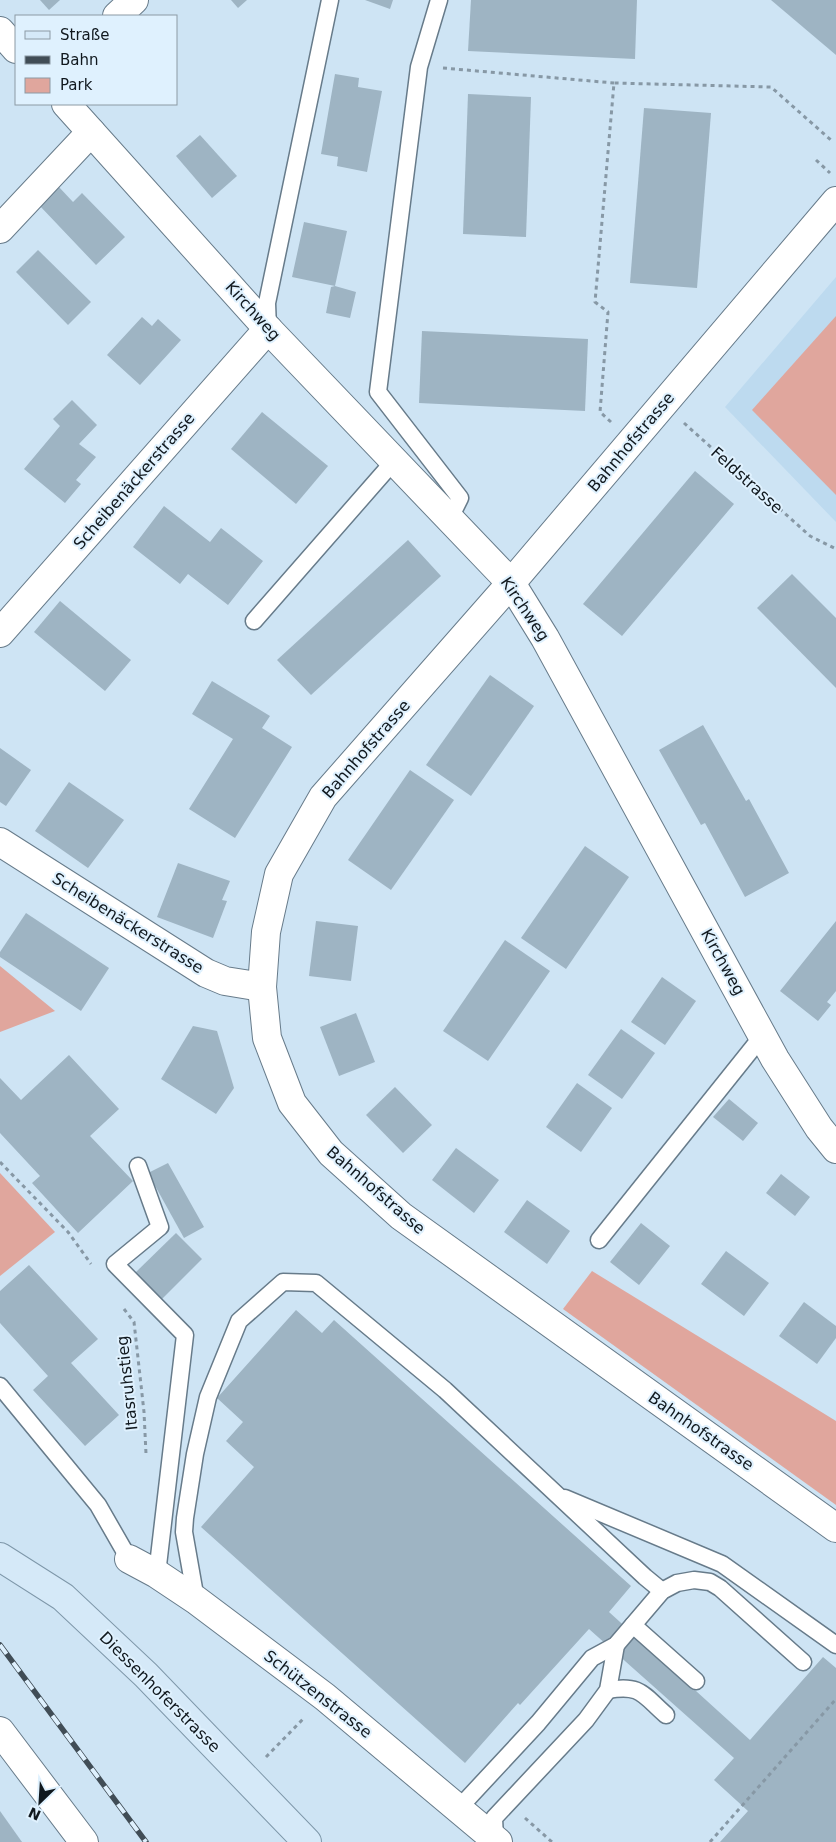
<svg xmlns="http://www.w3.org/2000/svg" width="836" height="1842" viewBox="0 0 836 1842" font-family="'DejaVu Sans',sans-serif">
<rect width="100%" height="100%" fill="#cee4f4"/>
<path fill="#bddaef" d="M836 277V522L725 407Z"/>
<g fill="#e0a69d">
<path d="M836 316V495L752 410Z"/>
<path d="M0 966 55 1011 0 1032Z"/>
<path d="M0 1173 55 1232 0 1276Z"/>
<path d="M592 1271 836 1421V1505L563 1309Z"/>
</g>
<g fill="#9eb4c3">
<path d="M40 0H60L49 10Z"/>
<path d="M231 0H247L238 8Z"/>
<path d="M365 0H393L390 9Z"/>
<path d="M471 0H637L635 59 468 51Z"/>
<path d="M771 0H836V55Z"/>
<path d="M335 74 359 78 358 87 382 91 367 172 337 166 338 157 321 154Z"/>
<path d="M468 94 531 97 526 237 463 234Z"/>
<path d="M644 108 711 113 697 288 630 283Z"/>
<path d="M200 135 237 176 212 198 176 156Z"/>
<path d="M58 186 73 202 82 193 125 237 96 265 39 205Z"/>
<path d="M304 222 347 231 335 286 356 292 350 318 326 313 331 287 335 286 292 277Z"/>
<path d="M38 250 91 302 68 325 16 272Z"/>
<path d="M142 317 152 326 158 319 181 340 140 385 107 355Z"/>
<path d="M422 331 588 339 585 411 419 403Z"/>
<path d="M72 400 97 425 79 444 96 457 76 480 81 484 65 503 24 469 60 426 53 419Z"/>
<path d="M262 412 328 466 296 504 231 449Z"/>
<path d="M695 471 734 504 622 636 583 604Z"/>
<path d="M164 506 210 542 221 528 263 561 228 605 188 574 180 584 133 547Z"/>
<path d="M408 540 441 576 311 695 277 660Z"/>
<path d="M792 574 836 618V688L757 608Z"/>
<path d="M60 601 131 660 105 691 34 632Z"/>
<path d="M490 675 534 706 471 796 426 765Z"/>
<path d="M212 681 270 716 262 728 292 747 235 838 189 809 233 739 192 714Z"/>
<path d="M703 725 746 801 749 799 789 873 745 897 705 823 701 825 659 750Z"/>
<path d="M0 748 31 770 6 806 0 802Z"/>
<path d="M410 770 454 800 391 890 348 860Z"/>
<path d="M69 782 124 820 88 868 35 831Z"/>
<path d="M585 846 629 877 566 969 521 938Z"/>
<path d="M178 863 230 881 222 900 227 901 213 938 157 917Z"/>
<path d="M26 913 109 968 81 1011 0 957V952Z"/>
<path d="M316 921 358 926 351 981 309 976Z"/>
<path d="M836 921V991L827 1002 831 1005 818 1021 780 991Z"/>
<path d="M505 940 550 971 488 1061 443 1031Z"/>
<path d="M662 977 696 1001 665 1045 631 1022Z"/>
<path d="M356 1013 375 1062 339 1076 320 1027Z"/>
<path d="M193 1026 217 1031 234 1088 216 1114 161 1079Z"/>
<path d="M621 1029 655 1053 622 1099 588 1075Z"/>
<path d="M69 1055 119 1109 90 1136 133 1181 78 1233 32 1183 40 1176 0 1133V1078L21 1100Z"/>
<path d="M577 1083 612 1108 581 1152 546 1127Z"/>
<path d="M395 1087 432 1125 403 1153 366 1115Z"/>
<path d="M729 1099 758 1123 743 1141 713 1117Z"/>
<path d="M456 1148 499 1180 474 1213 432 1180Z"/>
<path d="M168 1163 204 1227 184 1238 148 1173Z"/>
<path d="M781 1174 810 1197 795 1216 766 1193Z"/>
<path d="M527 1200 570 1231 547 1264 504 1232Z"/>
<path d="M641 1223 670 1246 639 1285 610 1262Z"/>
<path d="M176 1233 202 1259 161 1300 135 1273Z"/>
<path d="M726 1251 769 1283 744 1316 701 1284Z"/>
<path d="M29 1265 98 1339 71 1363 119 1415 85 1446 33 1390 48 1376 0 1323V1291Z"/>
<path d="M804 1302 836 1326V1338L817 1364 779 1336Z"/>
<path d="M296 1310 322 1333 334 1320 631 1586 609 1612 750 1740 823 1657 836 1668V1842H720L748 1811 714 1780 734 1758 589 1629 520 1705 518 1703 465 1763 201 1527 254 1467 226 1441 243 1422 217 1398Z"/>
<path d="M0 1811 22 1842H0Z"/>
</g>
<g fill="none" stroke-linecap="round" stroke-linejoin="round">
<defs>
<g id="lane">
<path d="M439 0 419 67 378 392 460 498 449 520"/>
<path d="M268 329 267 303 330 0"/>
<path d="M254 621 394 461"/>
<path d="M138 1166 160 1227 115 1264 185 1335 157 1574"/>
<path d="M599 1240 763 1035"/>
<path d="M0 1386 98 1505 129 1559"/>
<path d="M565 1498 722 1564 836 1645"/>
<path d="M196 1600 184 1532 185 1518 195 1454 208 1397 239 1321 283 1282 316 1283 445 1390 645 1577 662 1591"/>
<path d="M633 1625 696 1681"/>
<path d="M608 1690C641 1684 643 1695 666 1715"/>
<path d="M459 1808 538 1723 592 1658 616 1645 662 1591 677 1583 694 1580 710 1582 720 1588 803 1662"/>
<path d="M495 1839 494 1818 586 1720 608 1690 616 1645"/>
</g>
<g id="street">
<path d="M117 16 134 0"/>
<path d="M0 31 16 49"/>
<path d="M66 104 268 329 511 583 545 638 775 1059 819 1128 836 1149"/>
<path d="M0 229 91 132"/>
<path d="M0 633 268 329"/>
<path d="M0 842 206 973 225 981 262 987"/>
<path d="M129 1559 157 1574 196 1600 325 1697 498 1842"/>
<path d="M0 1731 84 1842"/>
</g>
<path id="secondary" d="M836 201 511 583 323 797 279 874 266 932 262 987 267 1038 292 1103 331 1153 401 1216 836 1528"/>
<path id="primary" d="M0 1557 63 1597 146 1675 307 1842"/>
</defs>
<use href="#lane" stroke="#677b8a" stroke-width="19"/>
<use href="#street" stroke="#677b8a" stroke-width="30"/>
<use href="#secondary" stroke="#677b8a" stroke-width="30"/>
<use href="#primary" stroke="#7e97a9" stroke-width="30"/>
<g stroke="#8798a5" stroke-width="3" stroke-dasharray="4 4" stroke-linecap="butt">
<path d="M443 68 614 83"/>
<path d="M816 160 830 173"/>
<path d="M611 422 600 412 608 312 595 302 614 83 771 87 832 141"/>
<path d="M684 423 810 536 836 549"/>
<path d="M0 1162 68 1232 91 1264"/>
<path d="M124 1309 134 1322 144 1412 146 1454"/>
<path d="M266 1757 305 1717"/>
<path d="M525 1818 552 1842"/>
<path d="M710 1842 836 1699"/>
</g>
<use href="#lane" stroke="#fff" stroke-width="16"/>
<use href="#street" stroke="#fff" stroke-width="28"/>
<use href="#secondary" stroke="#fff" stroke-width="28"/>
<use href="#primary" stroke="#d5e9f8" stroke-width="28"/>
<defs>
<path id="rail" d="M0 1645 146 1842"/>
</defs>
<use href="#rail" stroke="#414d56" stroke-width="5.5"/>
<use href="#rail" stroke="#dff1fe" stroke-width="4" stroke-dasharray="11" stroke-linecap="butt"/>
</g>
<g text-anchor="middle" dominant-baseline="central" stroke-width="4" stroke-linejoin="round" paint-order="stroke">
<g font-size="16" fill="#10181e" stroke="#dff1fe">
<text transform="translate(253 311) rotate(48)">Kirchweg</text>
<text transform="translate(631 442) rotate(-50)">Bahnhofstrasse</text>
<text transform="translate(747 480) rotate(42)">Feldstrasse</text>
<text transform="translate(134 481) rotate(-49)">Scheibenäckerstrasse</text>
<text transform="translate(525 609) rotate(56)">Kirchweg</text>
<text transform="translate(366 749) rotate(-49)">Bahnhofstrasse</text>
<text transform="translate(128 923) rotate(32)">Scheibenäckerstrasse</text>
<text transform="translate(723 962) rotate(61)">Kirchweg</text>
<text transform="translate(376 1190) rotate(41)">Bahnhofstrasse</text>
<text transform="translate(127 1383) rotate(-96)">Itasruhstieg</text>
<text transform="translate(701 1431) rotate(35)">Bahnhofstrasse</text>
<text transform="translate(160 1692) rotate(45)">Diessenhoferstrasse</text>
<text transform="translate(318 1694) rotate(38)">Schützenstrasse</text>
</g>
</g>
<rect x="15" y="15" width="162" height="90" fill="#dff1fe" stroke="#8c9aa4"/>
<rect x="25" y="31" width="25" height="8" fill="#d5e9f8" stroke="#8c9aa4"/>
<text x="60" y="40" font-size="15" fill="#10181e">Straße</text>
<rect x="25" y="56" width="25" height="8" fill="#414d56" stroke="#8c9aa4"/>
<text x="60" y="65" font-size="15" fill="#10181e">Bahn</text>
<rect x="25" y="78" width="25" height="15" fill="#e0a69d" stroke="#8c9aa4"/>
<text x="60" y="90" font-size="15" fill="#10181e">Park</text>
<g transform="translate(40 1802) rotate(205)" stroke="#dff1fe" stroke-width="4" paint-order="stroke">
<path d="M0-4L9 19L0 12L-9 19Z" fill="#10181e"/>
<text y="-8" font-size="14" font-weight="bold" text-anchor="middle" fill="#10181e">N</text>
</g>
</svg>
